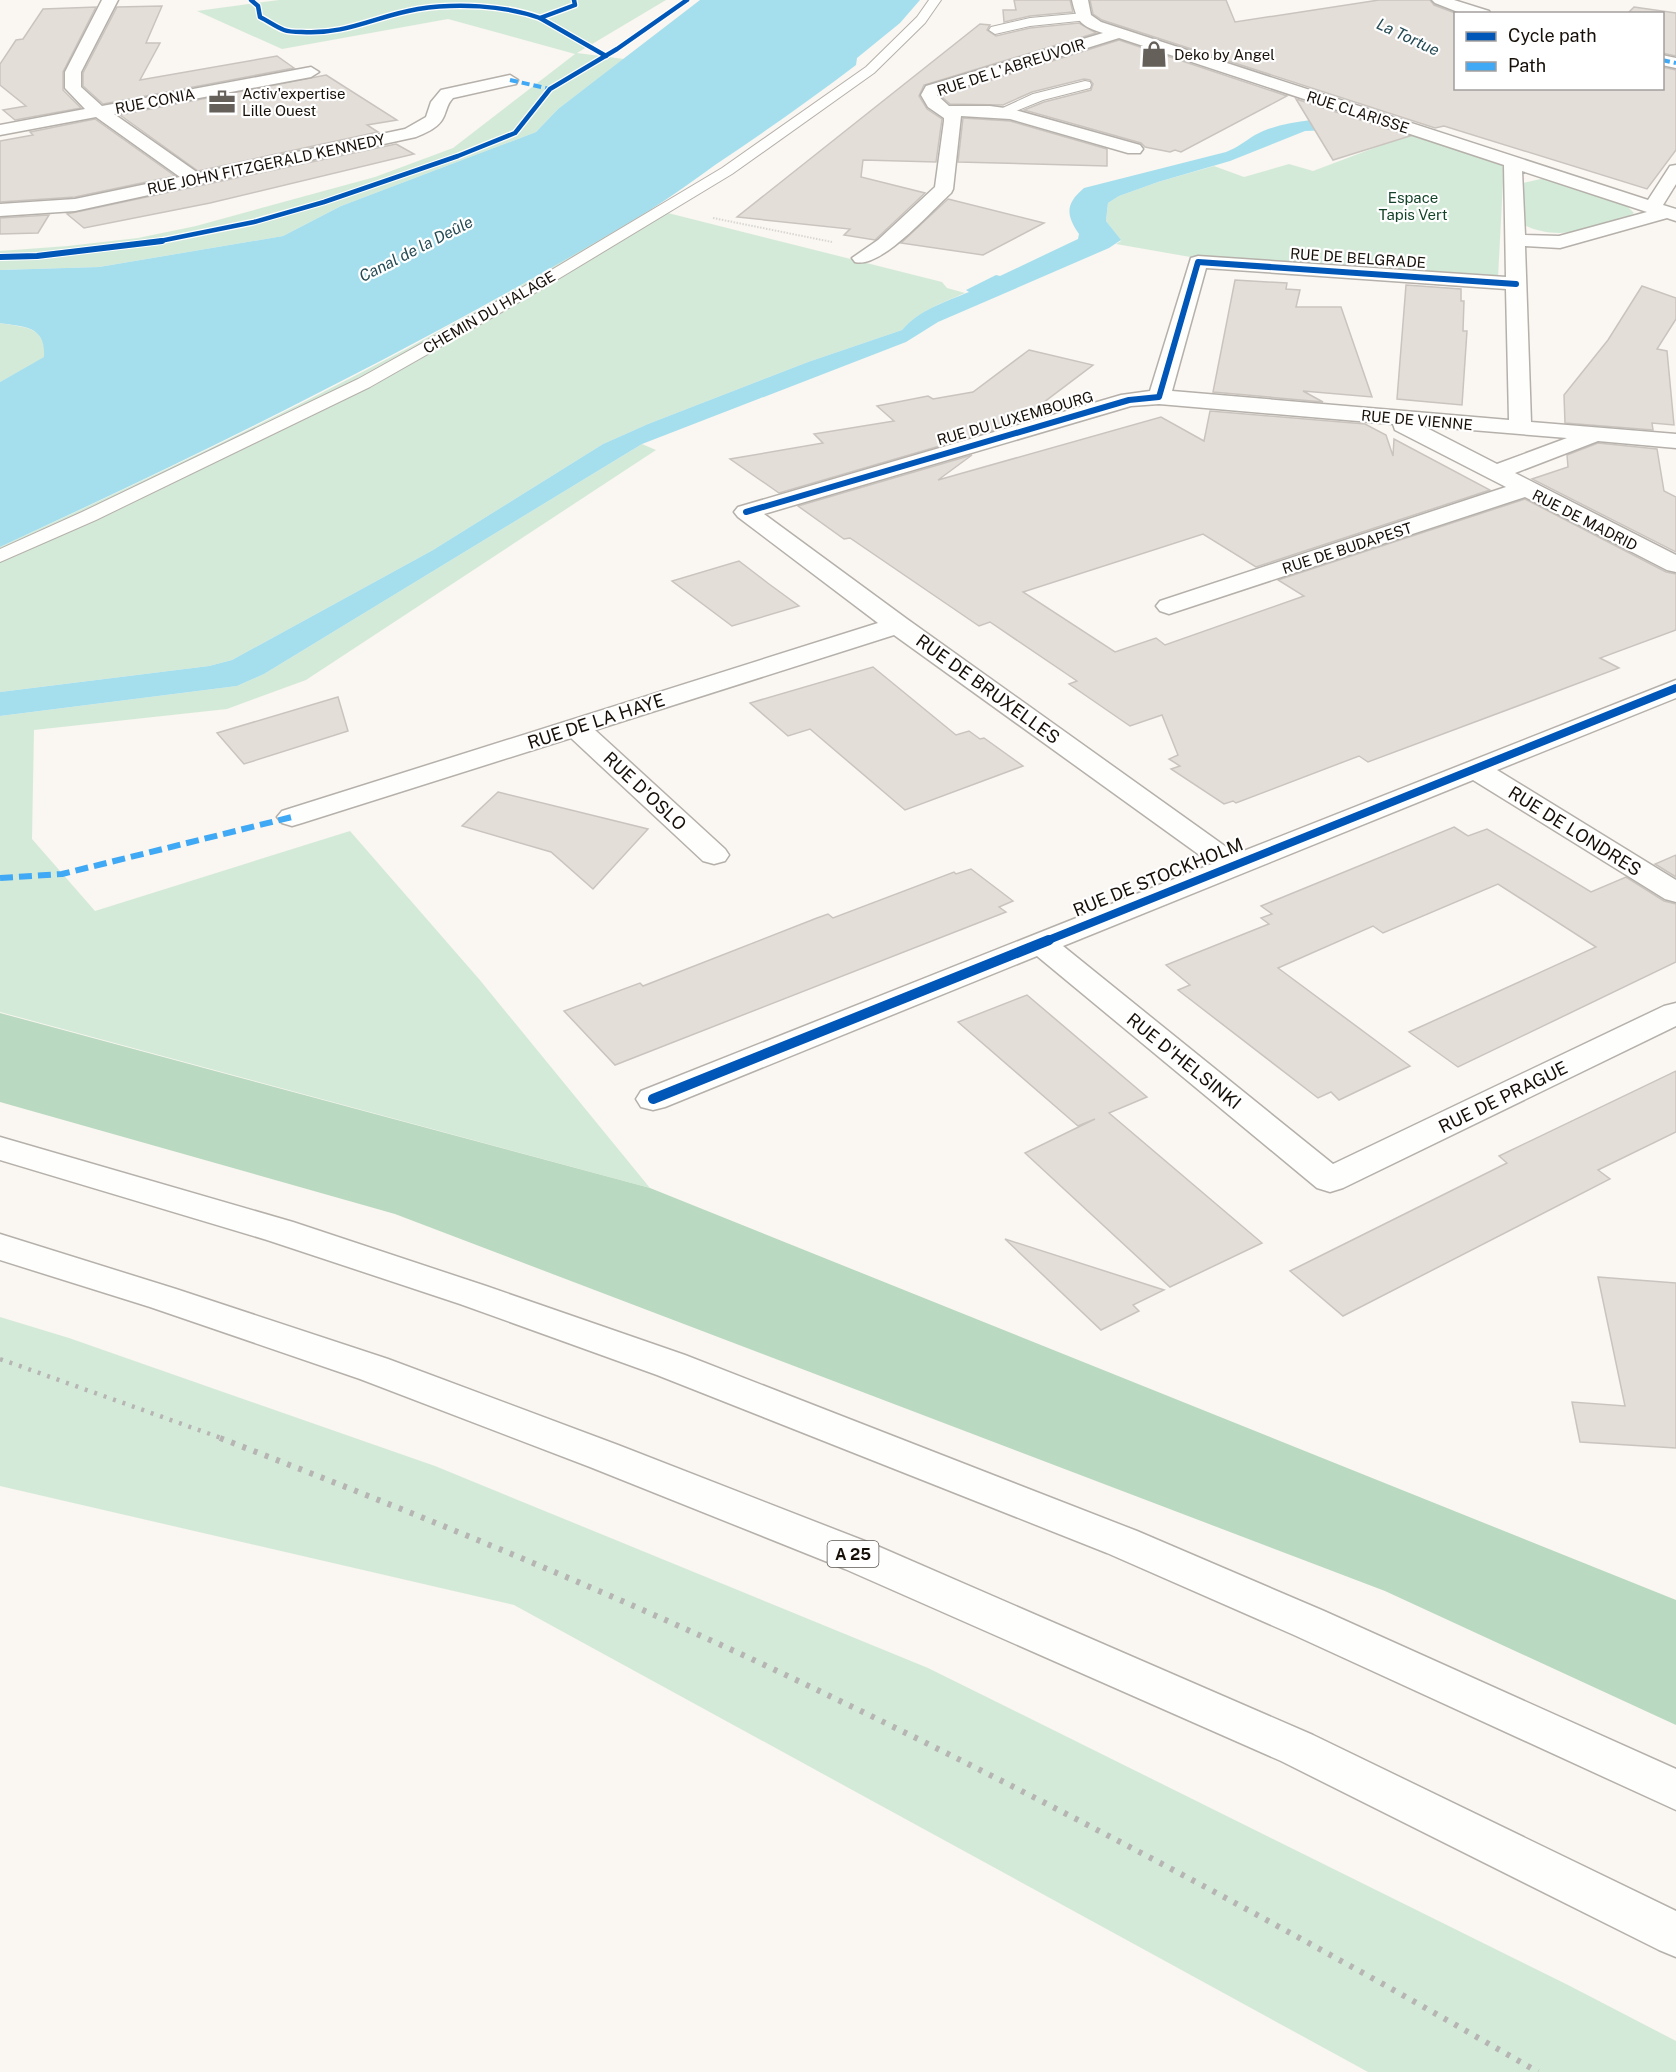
<svg xmlns="http://www.w3.org/2000/svg" width="1676" height="2072" viewBox="0 0 1676 2072" font-family="'Public Sans',sans-serif">
<rect width="100%" height="100%" fill="#faf6f1"/>
<g fill="#d4ead8">
<path d="M279 0H666L577 53 624 59 558 109 536 132 341 206 283 236 99 267 0 270V251L68 246 138 238 196 226 375 177 453 148 575 54 448 19 282 49 197 11Z"/>
<path d="M1411 134 1504 163 1498 278 1196 258 1116 244 1121 241 1106 221 1108 203 1119 196 1158 182 1214 166 1244 177 1289 164 1313 171Z"/>
<path d="M1545 178 1625 204 1634 213 1628 217C1593 228 1559 242 1524 225L1523 183Z"/>
<path d="M652 209 942 282 947 288 965 293C942 303 919 311 902 330L808 362 648 424 603 444 433 550 232 660 209 666 0 692V547C154 476 307 404 456 322 522 286 587 246 652 209Z"/>
<path d="M0 323C25 328 45 325 45 357L0 382Z"/>
<path d="M642 444 656 450 306 680 227 709 34 730 32 839 95 911 350 831 479 979 650 1188 0 1012V716L237 686 264 674Z"/>
<path d="M0 1317 69 1338 435 1466 928 1668 1568 1985 1676 2041V2072H1368L514 1605 0 1486Z"/>
</g>
<path fill="#b9d9c1" d="M0 1013 650 1188 1676 1600V1725L1385 1591 395 1214 0 1102Z"/>
<g fill="#a5dfed">
<path d="M700 0H920L900 23 857 58 856 65C810 100 763 133 715 165 694 180 672 196 650 210 441 336 222 444 0 547V382L44 357C46 326 25 327 0 323V270L99 267 283 236 341 206 536 132 558 109Z"/>
<path d="M1352 117 1369 118 1378 122V128L1305 131 1230 161 1158 182 1119 196 1108 203 1106 221 1121 240 1109 248 938 322 906 342 642 444 264 674 237 686 0 716V692L209 666 232 660 433 550 603 444 648 424 808 362 902 330C919 310 945 302 969 292L966 290 996 275 1000 276 1078 239 1079 234C1066 215 1065 204 1084 188L1226 152C1237 148 1245 141 1255 135 1282 120 1322 119 1352 117Z"/>
</g>
<g fill="#e4ded9" stroke="#cac4bf" stroke-width="1.5">
<path d="M1014 0H1070L1073 12 1030 16 1004 22 1003 10H1016Z"/>
<path d="M1090 0H1226L1235 22 1379 0H1430L1434 5 1455 13V88H1662V67L1676 70V150L1647 189 1444 126 1435 128 1102 20 1093 14Z"/>
<path d="M162 6 146 43H160L140 80 277 56 294 68 103 104 83 86V73L117 7Z"/>
<path d="M96 7 63 72V90L81 108 15 120 3 110 26 106 0 85V64L16 40 23 39 43 9Z"/>
<path d="M1634 7 1676 13V56L1662 53V14H1627Z"/>
<path d="M1079 23 1096 33 924 85 919 96 927 109 942 119 936 162 863 160 861 177 925 193 875 240 844 235 850 229 737 217 980 24 990 25 987 30 996 36 1030 28Z"/>
<path d="M1119 40 1287 96 1181 152 1175 150 1170 152 1145 147 1141 143 1024 110 1044 102 1091 90 1093 84 1090 80 1084 79 1032 92 1003 105 950 104 941 96Z"/>
<path d="M326 75 397 120 367 125 378 132 198 171 120 115Z"/>
<path d="M1296 99 1410 136 1333 160Z"/>
<path d="M963 118 1010 121 1107 149V166L958 162Z"/>
<path d="M95 119 175 176 75 197 0 202V141L33 135 30 132Z"/>
<path d="M396 144 414 154 210 203 84 228 67 214Z"/>
<path d="M948 199 1044 223 983 255 901 243Z"/>
<path d="M49 215 38 233 0 234V218Z"/>
<path d="M1235 280 1287 283 1286 289 1300 290 1296 307H1341L1372 397 1303 391 1323 402 1213 392Z"/>
<path d="M1406 285 1461 289V301H1464L1463 331H1467L1462 405 1397 399Z"/>
<path d="M1642 286 1676 298V319L1657 349 1667 351 1674 425 1652 423 1653 430 1565 423 1564 395 1608 340Z"/>
<path d="M1029 350 1093 365 1015 424 779 493 730 459 823 443 814 434 894 421 877 406 928 396 933 399 973 392Z"/>
<path d="M1210 411 1365 424 1386 435 1393 456 1394 439 1490 490 1256 567 1203 534 1023 592 1115 652 1156 638 1165 645 1304 596 1278 580 1525 499 1666 572 1676 574V630L1600 658 1619 668 1368 762 1359 756 1236 803 1233 801 1224 804 1171 769 1180 766 1169 759 1178 755 1162 715 1130 726 1069 684 1077 681 990 622 979 626 850 538 844 539 798 506 972 455 938 480 1161 417 1204 441Z"/>
<path d="M1598 443 1657 449 1664 491 1676 497V552L1532 479 1568 467 1567 455Z"/>
<path d="M739 561 769 584 799 606 732 626 672 581Z"/>
<path d="M873 667 956 735 969 731 980 739 984 738 1023 766 905 810 810 729 788 736 750 703Z"/>
<path d="M338 697 348 731 244 764 217 733Z"/>
<path d="M498 792 648 829 593 889 551 852 462 826Z"/>
<path d="M1454 827 1468 836 1487 829 1591 892 1626 877 1664 901 1676 904V962L1458 1067 1409 1032 1596 947 1498 884 1383 933 1373 926 1278 968 1410 1066 1339 1100 1331 1092 1318 1098 1178 990 1190 985 1166 965 1269 924 1261 918 1272 914 1261 906Z"/>
<path d="M1676 855V877L1655 864Z"/>
<path d="M971 869 1013 901 999 907 1006 912 615 1065 564 1011 640 983 643 986 817 918 828 914 833 918 954 872 956 874Z"/>
<path d="M1027 995 1147 1097 1109 1113 1262 1243 1170 1287 1025 1153 1095 1119 1078 1126 958 1022Z"/>
<path d="M1676 1071V1132L1598 1170 1610 1179 1343 1316 1290 1271 1507 1163 1499 1156Z"/>
<path d="M1005 1239 1164 1290 1133 1305 1139 1311 1101 1330Z"/>
<path d="M1598 1277 1676 1283V1448L1580 1442 1572 1402 1625 1406Z"/>
</g>
<g fill="none" stroke-linecap="round" stroke-linejoin="round">
<defs>
<g id="service">
<path d="M929 0H941L925 23 874 73 732 174 535 293 370 387 96 520 0 562V549L82 512 358 379 523 287 722 168 866 67 917 17Z"/>
<path d="M1084 13 1090 17 1088 20 1030 26 995 34 989 30 991 27 1030 18Z"/>
<path d="M1085 81 1090 82 1091 85 1090 88 1043 100 1006 115 1001 116 994 112 1033 94Z"/>
</g>
<g id="minor">
<path d="M102 0H118L81 72V87L102 106 311 67 319 72 311 77 114 114 198 173 405 129 426 117 431 102 441 90 510 75 518 80 516 84 453 98C446 105 447 112 442 120 436 129 425 133 416 137L75 211 0 216V204L75 199 180 177 96 117 0 135V125L85 109 65 88V72Z"/>
<path d="M1072 0H1088L1091 15 1101 22 1648 200 1670 166 1676 165V184L1663 205 1676 209V221L1667 218 1560 248 1525 246 1531 422 1676 434V448L1598 441 1515 473 1676 555V572L1667 570 1525 497 1178 611 1169 614 1160 611 1156 606 1160 601 1506 487 1395 430 1393 424 1159 404 1131 406 764 514 907 619 1236 854 1676 680V698L1497 770 1676 880V902L1665 899 1473 780 1063 946 1333 1164 1664 1006 1676 1003V1026L1343 1188 1330 1192 1317 1188 1037 956 665 1107 653 1110 641 1107 636 1099 641 1091 1212 864 894 635 595 730 725 849 729 855 725 861 714 864 703 861 571 738 302 823 292 826 282 823 277 817 282 811 878 623 738 517 734 512 738 507 1121 395 1150 391 1191 258 1198 256 1506 277 1504 165 1119 38 937 95 949 106H990L1012 109 1140 145 1143 149 1140 153H1128L1010 119 961 116 953 189 951 193C931 211 881 269 855 262L852 258 878 240 935 187 944 121V118L928 107 921 95 926 86 1103 33C1081 26 1077 22 1072 0ZM1522 171 1647 212 1559 236 1525 235ZM1206 268 1506 289 1509 420 1172 391ZM1423 426 1567 438 1497 464Z"/>
<path d="M1432 0H1454L1489 11 1491 14H1463L1435 3Z"/>
<path d="M1662 55 1676 58V68L1662 65Z"/>
</g>
<g id="motorway">
<path d="M0 1137 293 1222 486 1286 685 1355 1137 1531 1324 1611 1676 1769V1810L1294 1635 1107 1553 657 1375 460 1304 267 1240 0 1160Z"/>
<path d="M0 1234 176 1289 388 1359 618 1445 875 1545 1313 1735 1676 1911V1957L1659 1950 1281 1761 845 1569 590 1467 360 1379 150 1307 0 1260Z"/>
</g>
</defs>
<use href="#service" stroke="#b5b0aa" stroke-width="2"/>
<use href="#minor" stroke="#b5b0aa" stroke-width="3"/>
<use href="#motorway" stroke="#b5b0aa" stroke-width="3"/>
<path stroke="#d8d7d4" stroke-width="2" stroke-dasharray="1.5 1.5" stroke-linecap="butt" d="M713 218 832 242"/>
<use href="#service" fill="#fefefd" fill-rule="evenodd"/>
<use href="#minor" fill="#fefefd" fill-rule="evenodd"/>
<use href="#motorway" fill="#fefefd" fill-rule="evenodd"/>
<path stroke="#b6b5b3" stroke-width="4.5" stroke-dasharray="3 7" stroke-linecap="butt" d="M0 1359 224 1439"/>
<path stroke="#b6b5b3" stroke-width="6" stroke-dasharray="4 8" stroke-linecap="butt" d="M220 1438C412 1512 604 1589 790 1677 1045 1798 1293 1931 1538 2072"/>
<g stroke="#3fa9f5" stroke-width="4" stroke-dasharray="8 4" stroke-linecap="butt">
<path d="M1662 60 1676 63"/>
<path d="M510 80 550 89"/>
</g>
<path stroke="#3fa9f5" stroke-width="6" stroke-dasharray="13 6" stroke-linecap="butt" d="M0 878 62 874 292 817"/>
<defs>
<g id="cycleway-far3">
<path d="M251 0 258 6 260 17C268 21 276 27 284 30 289 32 296 32 302 32 346 35 376 16 418 9 456 3 504 5 540 18"/>
<path d="M574 0 575 5 540 18 606 56"/>
<path d="M155 242 254 222 324 202 458 156 515 133 550 89 617 49 687 0"/>
</g>
<g id="cycleway-far2">
<path d="M0 257 37 256 162 241"/>
<path d="M746 512 1129 400 1159 397 1198 262 1516 284"/>
</g>
<path id="cycleway-far1" d="M1046 941 1676 688"/>
<path id="cycleway" d="M653 1099 1049 940"/>
</defs>
<use href="#cycleway-far3" stroke="#fff" stroke-width="7"/>
<use href="#cycleway-far2" stroke="#fff" stroke-width="8"/>
<use href="#cycleway-far1" stroke="#fff" stroke-width="10"/>
<use href="#cycleway" stroke="#fff" stroke-width="14"/>
<use href="#cycleway-far3" stroke="#0057b8" stroke-width="4.5"/>
<use href="#cycleway-far2" stroke="#0057b8" stroke-width="6"/>
<use href="#cycleway-far1" stroke="#0057b8" stroke-width="8"/>
<use href="#cycleway" stroke="#0057b8" stroke-width="10"/>
</g>
<defs>
<symbol id="shop-bare" viewBox="-9 -9 18 18"><path d="M-5-2.5h2.3a2.7 3.5 0 0 1 5.4 0H5L5.5 6h-11ZM-1.5-2.5h3a1.5 2.3 0 0 0-3 0Z" fill="#66605a" stroke="#fff" stroke-width="2.5" paint-order="stroke"/></symbol>
<symbol id="office-bare" viewBox="-9 -9 18 18"><path d="M-6-3h4V-5.5h4V-3h4V5H-6ZM-1-4.5V-3h2v-1.5ZM-6 0V1H6V0Z" fill="#66605a" stroke="#fff" stroke-width="2.5" paint-order="stroke"/></symbol>
</defs>
<g fill-rule="evenodd">
<use href="#shop-bare" x="1135" y="35" width="38" height="38"/>
<use href="#office-bare" x="203" y="83" width="38" height="38"/>
</g>
<g text-anchor="middle" dominant-baseline="central" stroke-width="4.5" stroke-linejoin="round" paint-order="stroke">
<g font-size="15" fill="#171009" stroke="#fff" text-anchor="start">
<text x="1174" y="54">Deko by Angel</text>
<text x="242" y="93">Activ'expertise<tspan x="242" dy="17">Lille Ouest</tspan></text>
</g>
<g font-size="15" fill="#171009" stroke="#fff">
<text transform="translate(1011 67) rotate(-18)">RUE DE L'ABREUVOIR</text>
<text transform="translate(155 101) rotate(-11)">RUE CONIA</text>
<text transform="translate(1358 112) rotate(18)">RUE CLARISSE</text>
<text transform="translate(266 164) rotate(-12)">RUE JOHN FITZGERALD KENNEDY</text>
<text transform="translate(1358 258) rotate(4)">RUE DE BELGRADE</text>
<text transform="translate(489 312) rotate(-30)">CHEMIN DU HALAGE</text>
<text transform="translate(1015 418) rotate(-16)">RUE DU LUXEMBOURG</text>
<text transform="translate(1417 420) rotate(5)">RUE DE VIENNE</text>
<text transform="translate(1585 520) rotate(27)">RUE DE MADRID</text>
<text transform="translate(1347 548) rotate(-18)">RUE DE BUDAPEST</text>
</g>
<g font-size="15" fill="#134328" stroke="#fff">
<text x="1413" y="197">Espace<tspan x="1413" dy="17">Tapis Vert</tspan></text>
</g>
<g font-size="16" font-style="italic" fill="#244a54" stroke="#fff">
<text transform="translate(1408 37) rotate(25)">La Tortue</text>
<text transform="translate(416 249) rotate(-27)">Canal de la Deûle</text>
</g>
<rect fill="#fff" stroke="#5d5853" stroke-width="1.5" x="827.5" y="1541" width="51" height="26" rx="4.5"/>
<g font-size="16" font-weight="bold" fill="#171009">
<text x="853" y="1554">A 25</text>
</g>
<g font-size="18" fill="#171009" stroke="#fff">
<text transform="translate(988 689) rotate(36)">RUE DE BRUXELLES</text>
<text transform="translate(596 721) rotate(-18)">RUE DE LA HAYE</text>
<text transform="translate(645 791) rotate(43)">RUE D'OSLO</text>
<text transform="translate(1575 831) rotate(32)">RUE DE LONDRES</text>
<text transform="translate(1158 877) rotate(-22)">RUE DE STOCKHOLM</text>
<text transform="translate(1184 1061) rotate(39)">RUE D'HELSINKI</text>
<text transform="translate(1503 1097) rotate(-26)">RUE DE PRAGUE</text>
</g>
</g>
<rect x="1454" y="12" width="210" height="78" fill="#ffffff" stroke="#a29f9d" stroke-width="1.5"/>
<rect x="1466" y="32" width="30" height="9" fill="#0057b8" stroke="#a29f9d" stroke-width="1.5"/>
<text x="1508" y="42" font-size="18" fill="#171009">Cycle path</text>
<rect x="1466" y="62" width="30" height="9" fill="#3fa9f5" stroke="#a29f9d" stroke-width="1.5"/>
<text x="1508" y="72" font-size="18" fill="#171009">Path</text>
</svg>
